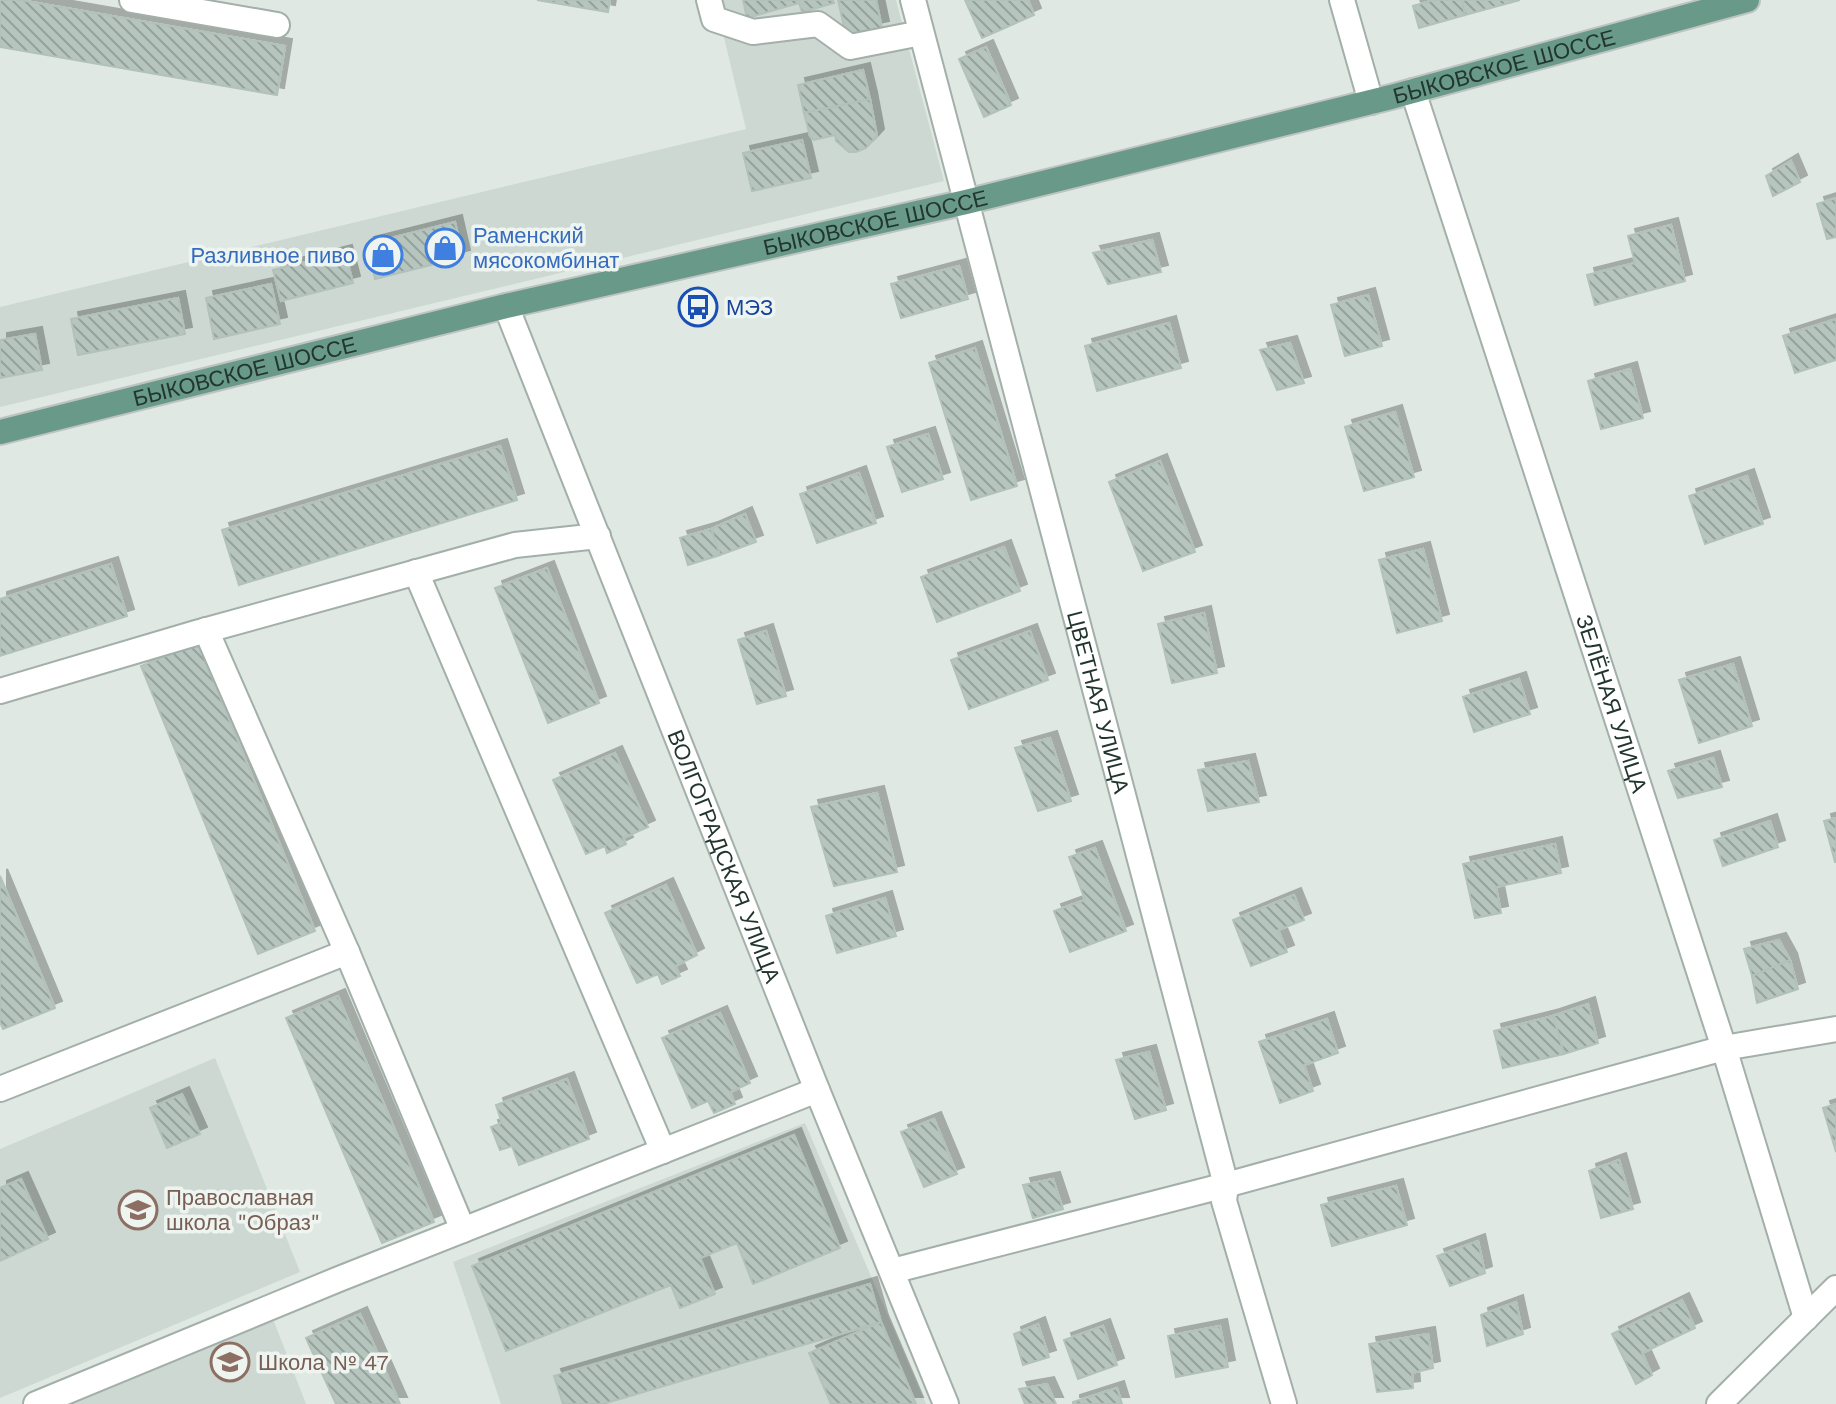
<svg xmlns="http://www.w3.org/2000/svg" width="1836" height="1404" viewBox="0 0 1836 1404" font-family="'Work Sans',sans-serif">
<defs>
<pattern id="building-back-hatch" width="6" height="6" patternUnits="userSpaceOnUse" patternTransform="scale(2)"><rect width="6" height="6" fill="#b7c5bf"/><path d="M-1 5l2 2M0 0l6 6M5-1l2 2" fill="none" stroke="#94a19c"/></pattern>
<filter id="shadow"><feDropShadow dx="7" dy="-7" stdDeviation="0" flood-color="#0004"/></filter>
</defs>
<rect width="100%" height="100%" fill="#dfe8e3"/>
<g fill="#cdd8d2">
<path d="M715 0H896L944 181 0 407V307L746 129Z"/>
<path d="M215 1058 300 1272 0 1398V1149Z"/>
<path d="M805 1123 926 1404H501L453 1262Z"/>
<path d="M273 1319 306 1404H67Z"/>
</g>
<g fill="url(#building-back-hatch)" stroke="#b2c1ba" stroke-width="2" filter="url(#shadow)">
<path d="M0 0H20L285 46 277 95 0 47Z"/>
<path d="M537 0H610L608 12Z"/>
<path d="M743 0H833L834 3 802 12 799 3 747 18Z"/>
<path d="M838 0H876L882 28 846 36Z"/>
<path d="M965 0H1028L1034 15 982 38Z"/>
<path d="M1434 0H1462L1465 15 1419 28 1413 6Z"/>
<path d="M1462 0H1520L1465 15Z"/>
<path d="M986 47 1011 105 984 117 959 59Z"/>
<path d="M863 70 870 99 804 113 798 85Z"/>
<path d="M870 99 877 136 866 148 856 152H849L836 141 835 135 814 140 810 136 804 113Z"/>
<path d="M802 140 811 178 752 191 743 153Z"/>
<path d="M1791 161 1800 182 1773 196 1766 176Z"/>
<path d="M1836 198V237L1827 239 1817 204Z"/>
<path d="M455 222 463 257 375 279 367 244Z"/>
<path d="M1671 225 1685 281 1595 305 1587 275 1635 263 1628 236Z"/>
<path d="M1152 240 1161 272 1108 284 1093 253Z"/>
<path d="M345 252 353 283 281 301 273 270Z"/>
<path d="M959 266 968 299 901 318 891 284Z"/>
<path d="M271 284 280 324 214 339 206 298Z"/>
<path d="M1368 295 1382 346 1345 356 1331 305Z"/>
<path d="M178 298 185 334 78 355 71 319Z"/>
<path d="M1836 319V360L1795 373 1783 336Z"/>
<path d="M1169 323 1181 368 1097 391 1085 346Z"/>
<path d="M35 334 42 370 0 378V340Z"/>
<path d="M1290 343 1304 383 1277 390 1260 350Z"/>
<path d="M975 348 1017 486 971 500 929 363Z"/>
<path d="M1630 369 1643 418 1601 429 1588 381Z"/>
<path d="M1395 412 1414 477 1364 491 1345 427Z"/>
<path d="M928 434 943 479 902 492 887 447Z"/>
<path d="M500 446 517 500 239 585 222 530Z"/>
<path d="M1160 461 1195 552 1143 571 1109 482Z"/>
<path d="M859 473 876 523 817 543 800 494Z"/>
<path d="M1747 476 1763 524 1705 544 1689 496Z"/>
<path d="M745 514 756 542 720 555 711 529Z"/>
<path d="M711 529 720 555 688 565 680 538Z"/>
<path d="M1004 547 1020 591 937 622 921 577Z"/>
<path d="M1423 549 1442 621 1397 633 1379 560Z"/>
<path d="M111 564 127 616 0 656V599Z"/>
<path d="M547 568 599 703 548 723 495 588Z"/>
<path d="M1204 613 1217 673 1172 683 1158 624Z"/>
<path d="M766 631 786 696 757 704 738 640Z"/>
<path d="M1030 631 1048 680 969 709 951 660Z"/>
<path d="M198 643 315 931 258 954 141 666Z"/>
<path d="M1733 664 1752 726 1699 743 1679 680Z"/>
<path d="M1519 679 1530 714 1474 732 1463 697Z"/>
<path d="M1050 738 1071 801 1038 811 1015 748Z"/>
<path d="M615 753 648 827 623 838 626 844 607 853 605 846 586 854 553 780Z"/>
<path d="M1713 758 1722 787 1678 798 1668 771Z"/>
<path d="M1248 761 1259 802 1208 811 1198 770Z"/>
<path d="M877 793 897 872 834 886 811 807Z"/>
<path d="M1836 818V862H1835L1824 821Z"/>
<path d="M1770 821 1778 847 1723 866 1714 840Z"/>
<path d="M1555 844 1561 873 1496 887 1501 913 1475 918 1463 864Z"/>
<path d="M1095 848 1126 931 1070 952 1054 911 1085 900 1069 857Z"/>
<path d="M0 876 55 1008 3 1029 0 1022Z"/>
<path d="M666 885 697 955 675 966 680 976 662 984 658 974 637 983 605 913Z"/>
<path d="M1294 895 1304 920 1278 930 1287 952 1251 966 1233 920Z"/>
<path d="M885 898 896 936 837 953 826 916Z"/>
<path d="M1779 940 1790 960 1752 976 1744 949Z"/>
<path d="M1790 960 1798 989 1757 1003 1752 976Z"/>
<path d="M338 996 434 1222 382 1243 286 1018Z"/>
<path d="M1588 1004 1598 1043 1564 1054 1553 1016Z"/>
<path d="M720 1013 750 1083 730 1092 735 1104 714 1113 708 1101 692 1108 662 1038Z"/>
<path d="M1553 1016 1564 1054 1503 1068 1494 1031Z"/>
<path d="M1327 1019 1338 1053 1304 1065 1313 1091 1280 1103 1259 1042Z"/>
<path d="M1149 1052 1166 1110 1135 1119 1116 1060Z"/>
<path d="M567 1079 589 1139 519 1165 512 1146 500 1150 491 1127 502 1123 496 1105Z"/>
<path d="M182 1094 200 1134 167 1148 150 1108Z"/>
<path d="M1836 1104V1152L1823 1108Z"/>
<path d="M934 1119 957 1174 924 1187 901 1132Z"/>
<path d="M794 1135 840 1248 753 1284 737 1243 700 1258 715 1294 680 1308 671 1285 506 1351 472 1266Z"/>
<path d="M1619 1160 1633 1209 1601 1218 1589 1171Z"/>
<path d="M21 1179 48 1239 0 1261V1188Z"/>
<path d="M1053 1179 1063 1209 1033 1218 1023 1185Z"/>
<path d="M1396 1186 1407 1225 1332 1246 1321 1205Z"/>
<path d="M1478 1241 1485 1273 1450 1286 1437 1256Z"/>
<path d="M870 1284 881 1322 603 1404H563L554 1376Z"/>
<path d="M1682 1300 1695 1328 1642 1353 1652 1375 1636 1384 1612 1334Z"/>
<path d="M1516 1302 1523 1334 1487 1346 1481 1315Z"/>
<path d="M360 1314 400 1404H336L306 1338Z"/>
<path d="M881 1322 916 1404H831L809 1353Z"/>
<path d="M1038 1324 1049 1357 1023 1365 1014 1334Z"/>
<path d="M1103 1326 1117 1365 1078 1379 1064 1340Z"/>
<path d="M1220 1326 1228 1367 1176 1377 1168 1336Z"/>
<path d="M1428 1334 1433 1368 1412 1373 1413 1388 1377 1392 1369 1344Z"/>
<path d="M1047 1384 1056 1404H1025L1019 1389Z"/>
<path d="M1117 1388 1122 1404H1073V1402Z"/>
</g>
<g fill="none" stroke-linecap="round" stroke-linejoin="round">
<defs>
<g id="minor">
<path d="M132 0 277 25"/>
<path d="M709 0 714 19 753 32 818 24 850 47 921 33"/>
<path id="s1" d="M913 0 1226 1185 1224 1201 1284 1404"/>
<path d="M1342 0 1371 102"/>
<path id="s2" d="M1413 91 1724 1048 1806 1318"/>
<path id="s3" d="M506 306 817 1090 946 1404"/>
<path d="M416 572 663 1151"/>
<path d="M206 630 347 952 463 1230"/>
<path d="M0 691 196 633 515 545 598 536"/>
<path d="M0 1089 347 952"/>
<path d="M892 1271 1226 1185 1724 1048 1836 1029"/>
<path d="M36 1404 339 1279 817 1090"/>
<path d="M1719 1404 1836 1288"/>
</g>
<g id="major">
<path id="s4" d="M0 432 506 306 966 202 1391 97 1747 0"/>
</g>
</defs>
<use href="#minor" stroke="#a3afa9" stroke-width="28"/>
<use href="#major" stroke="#bdc3c1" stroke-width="28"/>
<use href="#minor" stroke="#fff" stroke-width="24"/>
<use href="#major" stroke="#689989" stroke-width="24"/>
</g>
<defs>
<symbol id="shop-ring" viewBox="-11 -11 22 22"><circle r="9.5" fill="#eef5f1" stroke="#3f7fe0" stroke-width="1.5"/><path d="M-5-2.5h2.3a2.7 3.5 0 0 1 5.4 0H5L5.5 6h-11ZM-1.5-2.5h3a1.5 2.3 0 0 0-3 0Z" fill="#3f7fe0"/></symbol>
<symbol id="bus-ring" viewBox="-11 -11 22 22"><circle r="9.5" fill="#eef5f1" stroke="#1a4fb4" stroke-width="1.5"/><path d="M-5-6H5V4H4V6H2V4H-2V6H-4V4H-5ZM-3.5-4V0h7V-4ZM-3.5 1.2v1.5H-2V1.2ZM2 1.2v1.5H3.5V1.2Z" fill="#1a4fb4"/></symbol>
<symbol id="school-ring" viewBox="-11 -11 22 22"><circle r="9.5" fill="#eef5f1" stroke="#8d6e63" stroke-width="1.5"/><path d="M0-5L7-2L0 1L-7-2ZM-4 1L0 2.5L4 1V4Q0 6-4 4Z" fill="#8d6e63"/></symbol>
</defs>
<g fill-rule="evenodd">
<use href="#shop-ring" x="423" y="226" width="44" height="44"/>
<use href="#shop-ring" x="361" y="233" width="44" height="44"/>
<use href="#bus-ring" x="676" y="285" width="44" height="44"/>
<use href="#school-ring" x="116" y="1188" width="44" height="44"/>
<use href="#school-ring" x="208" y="1340" width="44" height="44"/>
</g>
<g text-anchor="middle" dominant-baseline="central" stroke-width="7" stroke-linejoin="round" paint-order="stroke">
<g font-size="22" fill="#22362f" stroke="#eef5f1">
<text stroke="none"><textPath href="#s4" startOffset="1548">БЫКОВСКОЕ ШОССЕ</textPath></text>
<text stroke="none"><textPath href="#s4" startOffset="900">БЫКОВСКОЕ ШОССЕ</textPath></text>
<text stroke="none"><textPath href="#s4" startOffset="252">БЫКОВСКОЕ ШОССЕ</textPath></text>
<text stroke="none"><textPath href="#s1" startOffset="726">ЦВЕТНАЯ УЛИЦА</textPath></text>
<text stroke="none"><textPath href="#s2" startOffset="644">ЗЕЛЁНАЯ УЛИЦА</textPath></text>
<text stroke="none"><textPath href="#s3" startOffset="592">ВОЛГОГРАДСКАЯ УЛИЦА</textPath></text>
</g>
<g font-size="22" fill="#366cbe" stroke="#eef5f1" text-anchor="start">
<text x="473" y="235">Раменский<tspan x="473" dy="25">мясокомбинат</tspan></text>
<text x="355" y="255" text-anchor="end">Разливное пиво</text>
</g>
<g font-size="22" fill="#164399" stroke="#eef5f1" text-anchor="start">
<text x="726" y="307">МЭЗ</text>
</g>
<g font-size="22" fill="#785e54" stroke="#eef5f1" text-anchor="start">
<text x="166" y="1197">Православная<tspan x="166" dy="25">школа "Образ"</tspan></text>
<text x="258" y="1362">Школа № 47</text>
</g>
</g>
</svg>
